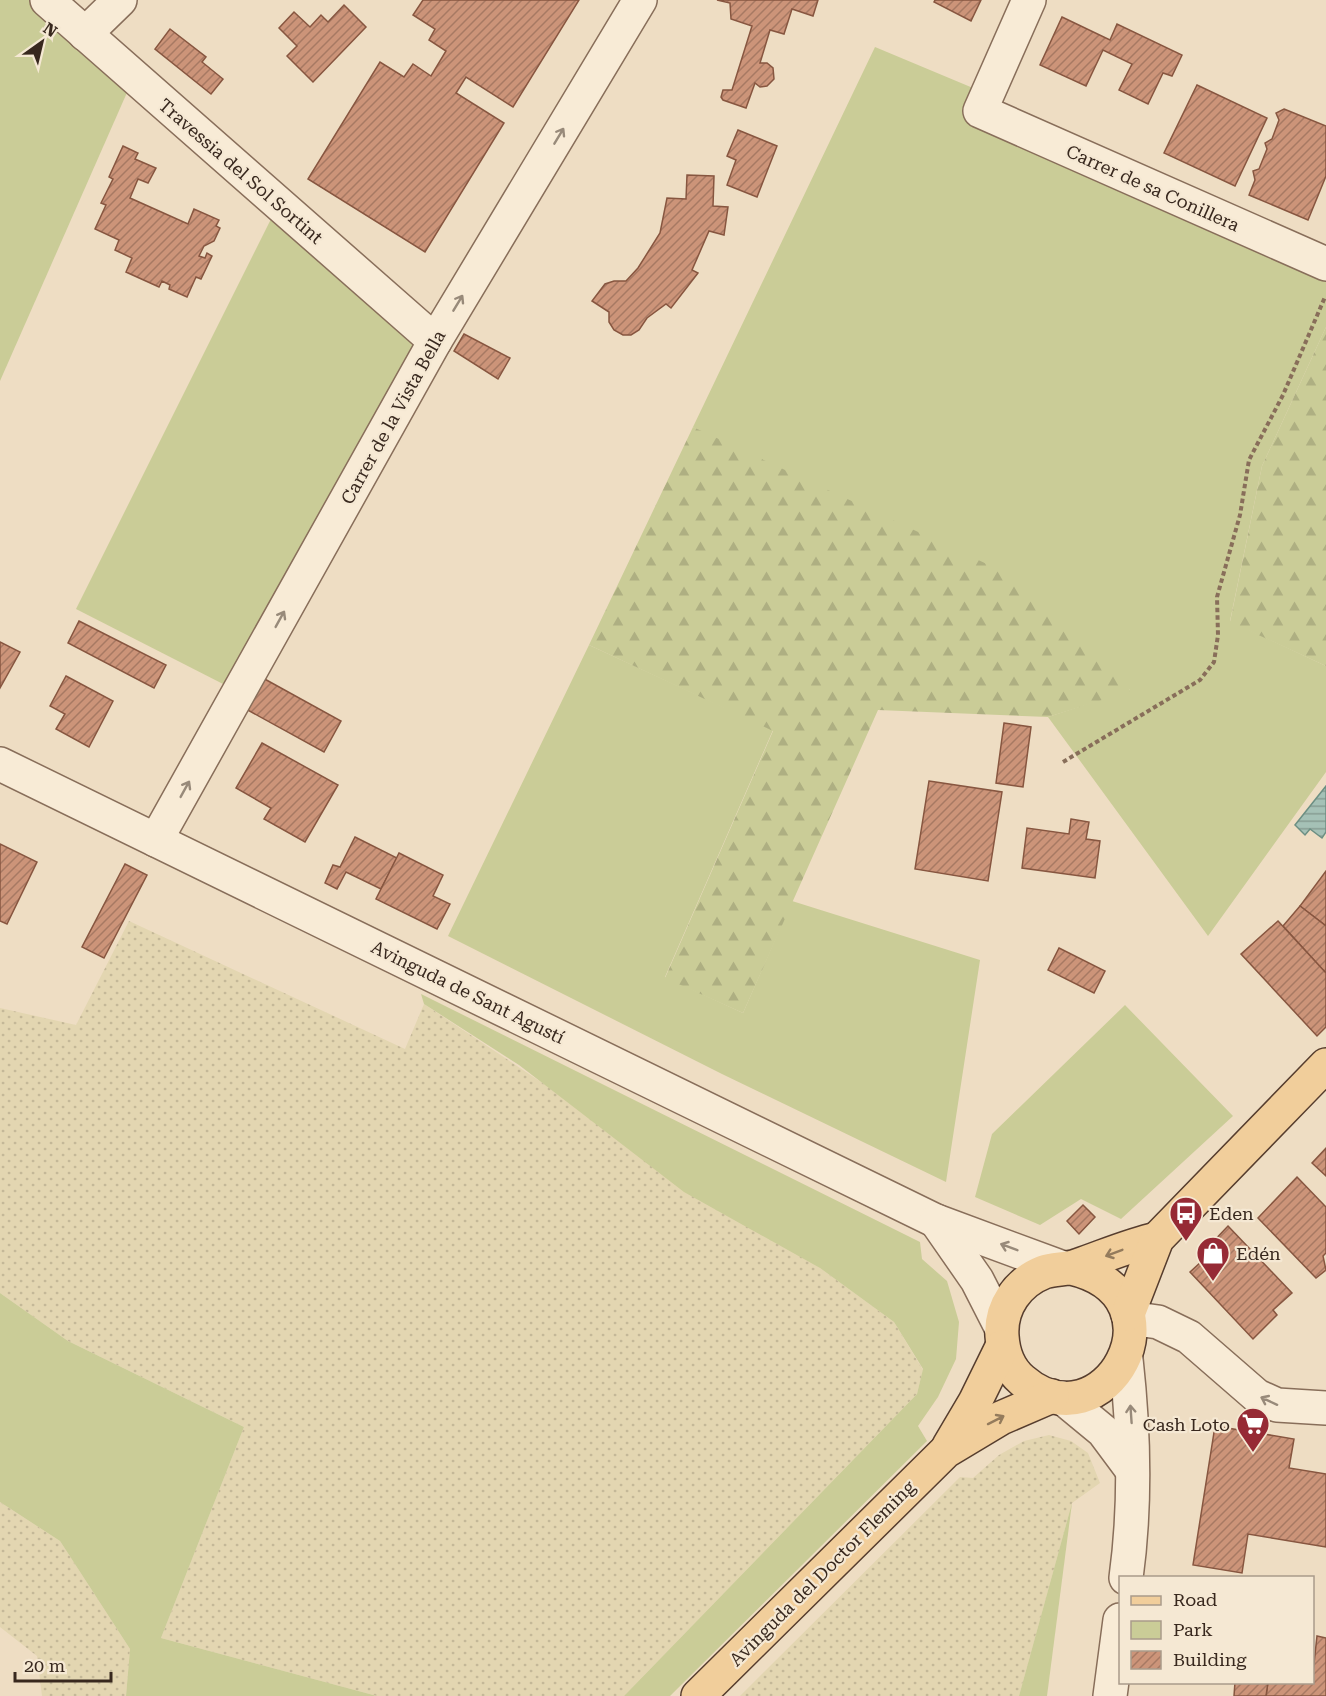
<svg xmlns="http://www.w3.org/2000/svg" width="1326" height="1696" viewBox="0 0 1326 1696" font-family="'Roboto Serif',serif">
<defs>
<pattern id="farmland-dots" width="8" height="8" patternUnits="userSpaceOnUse" patternTransform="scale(1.5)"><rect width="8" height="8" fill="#e3d6b1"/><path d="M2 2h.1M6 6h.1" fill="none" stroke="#c4b898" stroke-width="1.8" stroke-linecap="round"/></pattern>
<pattern id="forest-firs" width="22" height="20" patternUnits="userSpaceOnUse" patternTransform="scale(1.5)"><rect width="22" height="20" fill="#cacc97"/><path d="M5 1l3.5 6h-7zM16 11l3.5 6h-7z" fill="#aeaf82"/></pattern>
<pattern id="water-rules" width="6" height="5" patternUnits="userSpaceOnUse" patternTransform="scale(1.5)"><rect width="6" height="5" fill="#a5c1b6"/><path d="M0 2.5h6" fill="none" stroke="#879d93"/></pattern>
<pattern id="building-hatch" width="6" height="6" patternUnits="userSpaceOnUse" patternTransform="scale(1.5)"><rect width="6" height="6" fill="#cc9479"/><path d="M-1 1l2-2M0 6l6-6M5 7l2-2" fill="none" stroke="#a77963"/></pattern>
</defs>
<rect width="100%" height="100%" fill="#eeddc3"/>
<g fill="url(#farmland-dots)">
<path d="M129 921 405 1049 424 1004 820 1268 894 1322 923 1370 917 1394 624 1696H377L161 1638 244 1427 68 1341 0 1293V1008L76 1025Z"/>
<path d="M1049 1435 1071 1441 1088 1453 1100 1483 1072 1503 1019 1696H740L960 1477 973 1478 999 1455 1024 1441Z"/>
<path d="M0 1502 60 1541 130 1649 126 1696H42L37 1656 0 1627Z"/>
</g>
<g fill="#cacc97">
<path d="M0 0H32L129 88 0 381Z"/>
<path d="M875 47 973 88 964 118 1326 282V327L1262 466 1230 621 1326 666V772L1208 936 1048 717 1130 690 693 427Z"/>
<path d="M274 213 417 340 225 685 76 609Z"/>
<path d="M589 645 773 730 665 977 743 1013 792 901 980 960 946 1182 722 1074 448 936Z"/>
<path d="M421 994 920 1242 922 1259 947 1281 959 1322 956 1359 938 1397 918 1426 927 1441 670 1696H624L917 1394 923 1369 894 1322 820 1268 684 1192 519 1065 424 1004Z"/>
<path d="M1125 1005 1233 1116 1121 1219 1081 1199 1040 1225 975 1197 992 1134Z"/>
<path d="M0 1293 68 1341 244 1427 161 1638 377 1696H126L130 1649 60 1541 0 1502Z"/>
<path d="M1072 1503 1047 1696H1019Z"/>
</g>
<g fill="url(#forest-firs)">
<path d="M1326 327V666L1230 622 1262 466Z"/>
<path d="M693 427 1004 572 1131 691 1048 717 878 710 743 1013 665 978 773 731 589 645Z"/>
</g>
<path fill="url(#water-rules)" stroke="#6c8f83" stroke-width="1.5" d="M1326 786V832L1322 838 1310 829 1305 835 1295 825Z"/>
<g fill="url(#building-hatch)" stroke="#875640" stroke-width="1.5">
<path d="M423 0H579L513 107 466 77 456 93 504 123 425 252 308 179 380 62 404 77 413 64 431 76 446 51 429 40 435 29 413 15Z"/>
<path d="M717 0H818L813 16 792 9 784 34 770 30 760 63H767L773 68 774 79 767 86 760 87 755 83 746 108 723 100 721 97 723 90H732L752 26 731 19 730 3Z"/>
<path d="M935 0H981L971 21 934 2Z"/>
<path d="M344 5 366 27 313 82 287 56 297 46 279 28 294 12 310 27 321 15 328 22Z"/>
<path d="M1062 17 1110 40 1117 24 1182 55 1172 76 1163 73 1148 104 1119 90 1132 64 1103 50 1086 86 1040 65Z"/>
<path d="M170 29 206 57 202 62 223 79 211 94 155 49Z"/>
<path d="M1197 85 1267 118 1235 186 1164 153Z"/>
<path d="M1284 109 1326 126V176L1308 220 1249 195 1255 180 1253 171 1259 169 1267 149 1265 143 1272 139 1279 120 1276 113Z"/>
<path d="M738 130 777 146 757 197 727 185 736 160 727 156Z"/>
<path d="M123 146 138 153 135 159 156 168 148 183 138 179 130 198 188 224 194 209 219 220 216 226 220 228 214 241 204 246 199 256 205 258 207 253 212 256 201 279 196 277 187 297 169 289 170 285 162 281 159 287 126 272 132 258 115 250 119 240 95 229 106 205 101 203 113 179 109 177Z"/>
<path d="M687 175 714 176 713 206 728 207 724 235 709 231 692 270 698 273 671 308 666 304 647 318 639 330 631 335H623L614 330 609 322V312L592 301 605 284 614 281H626L638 268 660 233 667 198 686 199Z"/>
<path d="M464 334 510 358 498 379 454 351Z"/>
<path d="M79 621 166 665 154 688 68 643Z"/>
<path d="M0 642 20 652 0 688Z"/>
<path d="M66 676 113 701 89 747 56 729 65 714 50 706Z"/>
<path d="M261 677 341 721 324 752 244 708Z"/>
<path d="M1004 723 1031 727 1023 787 996 783Z"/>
<path d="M262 743 338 785 305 842 264 819 271 808 236 788Z"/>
<path d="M929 781 1002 792 988 881 915 869Z"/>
<path d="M1071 819 1089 822 1086 839 1100 841 1095 878 1022 868 1027 828 1069 834Z"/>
<path d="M355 837 397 858 381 889 346 872 337 889 325 883 333 865 340 867Z"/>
<path d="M0 844 37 862 7 924 0 921Z"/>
<path d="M399 853 443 875 433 896 450 904 437 929 376 899Z"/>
<path d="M125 864 147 875 104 958 82 947Z"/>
<path d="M1326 871V926L1300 906Z"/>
<path d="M1300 906 1326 926V973L1283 926Z"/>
<path d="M1278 921 1326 973V1027L1317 1036 1241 954Z"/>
<path d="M1059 948 1105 971 1094 993 1048 970Z"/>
<path d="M1326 1148V1176L1312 1163Z"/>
<path d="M1297 1177 1326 1207V1253L1323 1256 1326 1270 1316 1278 1258 1218Z"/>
<path d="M1083 1205 1095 1217 1079 1234 1067 1221Z"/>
<path d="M1228 1226 1292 1293 1273 1310 1277 1315 1253 1339 1190 1272 1215 1249 1210 1245Z"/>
<path d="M1215 1426 1294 1439 1289 1468 1326 1474V1547L1248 1534 1242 1573 1193 1565Z"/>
<path d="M1317 1636 1326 1638V1696H1266L1268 1682H1312Z"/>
<path d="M1235 1682H1268L1266 1696H1234Z"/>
</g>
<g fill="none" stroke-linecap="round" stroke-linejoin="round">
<defs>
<g id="minor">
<path d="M47 0 435 341"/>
<path d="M1029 0 980 111 1326 264"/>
<path d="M85 34 120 0"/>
<path d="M156 840 435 341 640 0"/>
<path d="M1129 1318 1158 1322 1189 1337 1257 1396 1277 1405 1326 1408"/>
</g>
<g id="tertiary">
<path d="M0 764 936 1221 1063 1268"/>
<path d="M936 1221 977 1280 1001 1327"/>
<path d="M1126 1359C1134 1431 1136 1505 1126 1578"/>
<path d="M1063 1398 1103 1431 1132 1470"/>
<path d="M1110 1696 1120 1620"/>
</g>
<g id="primary">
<path d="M1071 1268C1191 1296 1104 1451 1022 1380 1009 1369 1003 1352 1002 1336 1000 1307 1018 1282 1044 1272 1055 1268 1068 1270 1079 1265 1105 1256 1130 1245 1157 1239"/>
<path d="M1128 1314 1157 1239 1326 1065"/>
<path d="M949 1446 975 1402 1002 1347"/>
<path d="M698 1696 946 1451 1001 1418 1052 1396"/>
</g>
</defs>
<use href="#minor" stroke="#886e5a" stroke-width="36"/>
<use href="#tertiary" stroke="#886e5a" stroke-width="36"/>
<use href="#primary" stroke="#563d2e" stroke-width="36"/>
<path stroke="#886e5a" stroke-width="4" stroke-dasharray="4.5 3" stroke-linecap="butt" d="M1063 762 1200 680 1214 662 1218 635 1217 597 1240 515 1249 460 1283 395 1325 297"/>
<use href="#minor" stroke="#f8ebd6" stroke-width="33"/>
<use href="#tertiary" stroke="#f8ebd6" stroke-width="33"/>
<use href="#primary" stroke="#f1ce9b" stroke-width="33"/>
</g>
<defs><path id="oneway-shaft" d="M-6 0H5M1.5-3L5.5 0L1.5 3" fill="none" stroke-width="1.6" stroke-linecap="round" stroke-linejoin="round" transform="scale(1.5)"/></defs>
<g stroke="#988a7a">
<use href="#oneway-shaft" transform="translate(559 136) rotate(-59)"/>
<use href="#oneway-shaft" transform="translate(458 303) rotate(-59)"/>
<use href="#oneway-shaft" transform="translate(280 619) rotate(-61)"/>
<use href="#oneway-shaft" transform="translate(185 789) rotate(-61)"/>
<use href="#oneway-shaft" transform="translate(1009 1247) rotate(-159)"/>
<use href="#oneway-shaft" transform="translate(1269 1401) rotate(-155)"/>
<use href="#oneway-shaft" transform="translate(1131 1414) rotate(-94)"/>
</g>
<g stroke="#947b5c">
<use href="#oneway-shaft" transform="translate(1114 1253) rotate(159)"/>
<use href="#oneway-shaft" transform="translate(996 1420) rotate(-27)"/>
</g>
<defs>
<symbol id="bus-pin" viewBox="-11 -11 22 30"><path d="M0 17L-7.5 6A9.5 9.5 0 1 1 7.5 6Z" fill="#962a35" stroke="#f5e8d3"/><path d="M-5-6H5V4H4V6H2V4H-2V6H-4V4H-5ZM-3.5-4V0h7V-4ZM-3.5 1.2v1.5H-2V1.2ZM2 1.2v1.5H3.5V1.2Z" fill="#fff"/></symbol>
<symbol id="shop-pin" viewBox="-11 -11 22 30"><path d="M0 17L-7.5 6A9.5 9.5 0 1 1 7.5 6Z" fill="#962a35" stroke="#f5e8d3"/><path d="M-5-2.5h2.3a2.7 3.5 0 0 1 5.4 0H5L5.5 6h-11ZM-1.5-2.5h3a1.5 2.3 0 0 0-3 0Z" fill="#fff"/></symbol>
<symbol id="supermarket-pin" viewBox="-11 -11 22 30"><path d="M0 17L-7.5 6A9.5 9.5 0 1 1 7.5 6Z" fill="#962a35" stroke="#f5e8d3"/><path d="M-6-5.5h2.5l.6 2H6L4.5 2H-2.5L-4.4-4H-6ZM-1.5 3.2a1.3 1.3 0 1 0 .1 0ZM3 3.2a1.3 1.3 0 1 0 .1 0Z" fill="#fff"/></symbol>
</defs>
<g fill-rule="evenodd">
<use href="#bus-pin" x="1167" y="1194" width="38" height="52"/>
<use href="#shop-pin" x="1194" y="1234" width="38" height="52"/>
<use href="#supermarket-pin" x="1234" y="1405" width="38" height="52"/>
</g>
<g text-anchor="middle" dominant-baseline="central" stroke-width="4.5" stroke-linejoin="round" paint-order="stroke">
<g font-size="18" fill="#38281e" stroke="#f5e8d3">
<text transform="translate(241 171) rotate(41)">Travessia del Sol Sortint</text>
<text transform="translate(1153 188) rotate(24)">Carrer de sa Conillera</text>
<text transform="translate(393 417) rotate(-61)">Carrer de la Vista Bella</text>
<text transform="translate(468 992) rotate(26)">Avinguda de Sant Agustí</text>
<text transform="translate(822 1573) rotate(-45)">Avinguda del Doctor Fleming</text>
</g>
<g font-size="18" fill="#38281e" stroke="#f5e8d3" text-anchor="start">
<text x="1209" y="1213">Eden</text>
<text x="1236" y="1253">Edén</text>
<text x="1230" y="1424" text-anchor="end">Cash Loto</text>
</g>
</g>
<rect x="1119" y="1576" width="195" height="108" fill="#f5e8d3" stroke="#a99b8b" stroke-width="1.5"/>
<rect x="1131" y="1596" width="30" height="9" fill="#f1ce9b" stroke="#a99b8b" stroke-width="1.5"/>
<text x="1173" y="1606" font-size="18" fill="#38281e">Road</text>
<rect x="1131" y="1621" width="30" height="18" fill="#cacc97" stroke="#a99b8b" stroke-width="1.5"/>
<text x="1173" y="1636" font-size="18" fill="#38281e">Park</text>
<rect x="1131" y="1651" width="30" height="18" fill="url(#building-hatch)" stroke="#a99b8b" stroke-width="1.5"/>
<text x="1173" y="1666" font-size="18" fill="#38281e">Building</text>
<g transform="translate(42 42) rotate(34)" stroke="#f5e8d3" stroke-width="4.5" paint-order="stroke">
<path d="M0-4.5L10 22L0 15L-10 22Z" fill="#38281e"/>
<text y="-9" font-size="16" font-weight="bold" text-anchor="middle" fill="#38281e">N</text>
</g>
<path d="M15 1672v9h96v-9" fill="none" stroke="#38281e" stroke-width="3"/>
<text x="24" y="1672" font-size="18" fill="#38281e" stroke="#f5e8d3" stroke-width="4.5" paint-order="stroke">20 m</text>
</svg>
